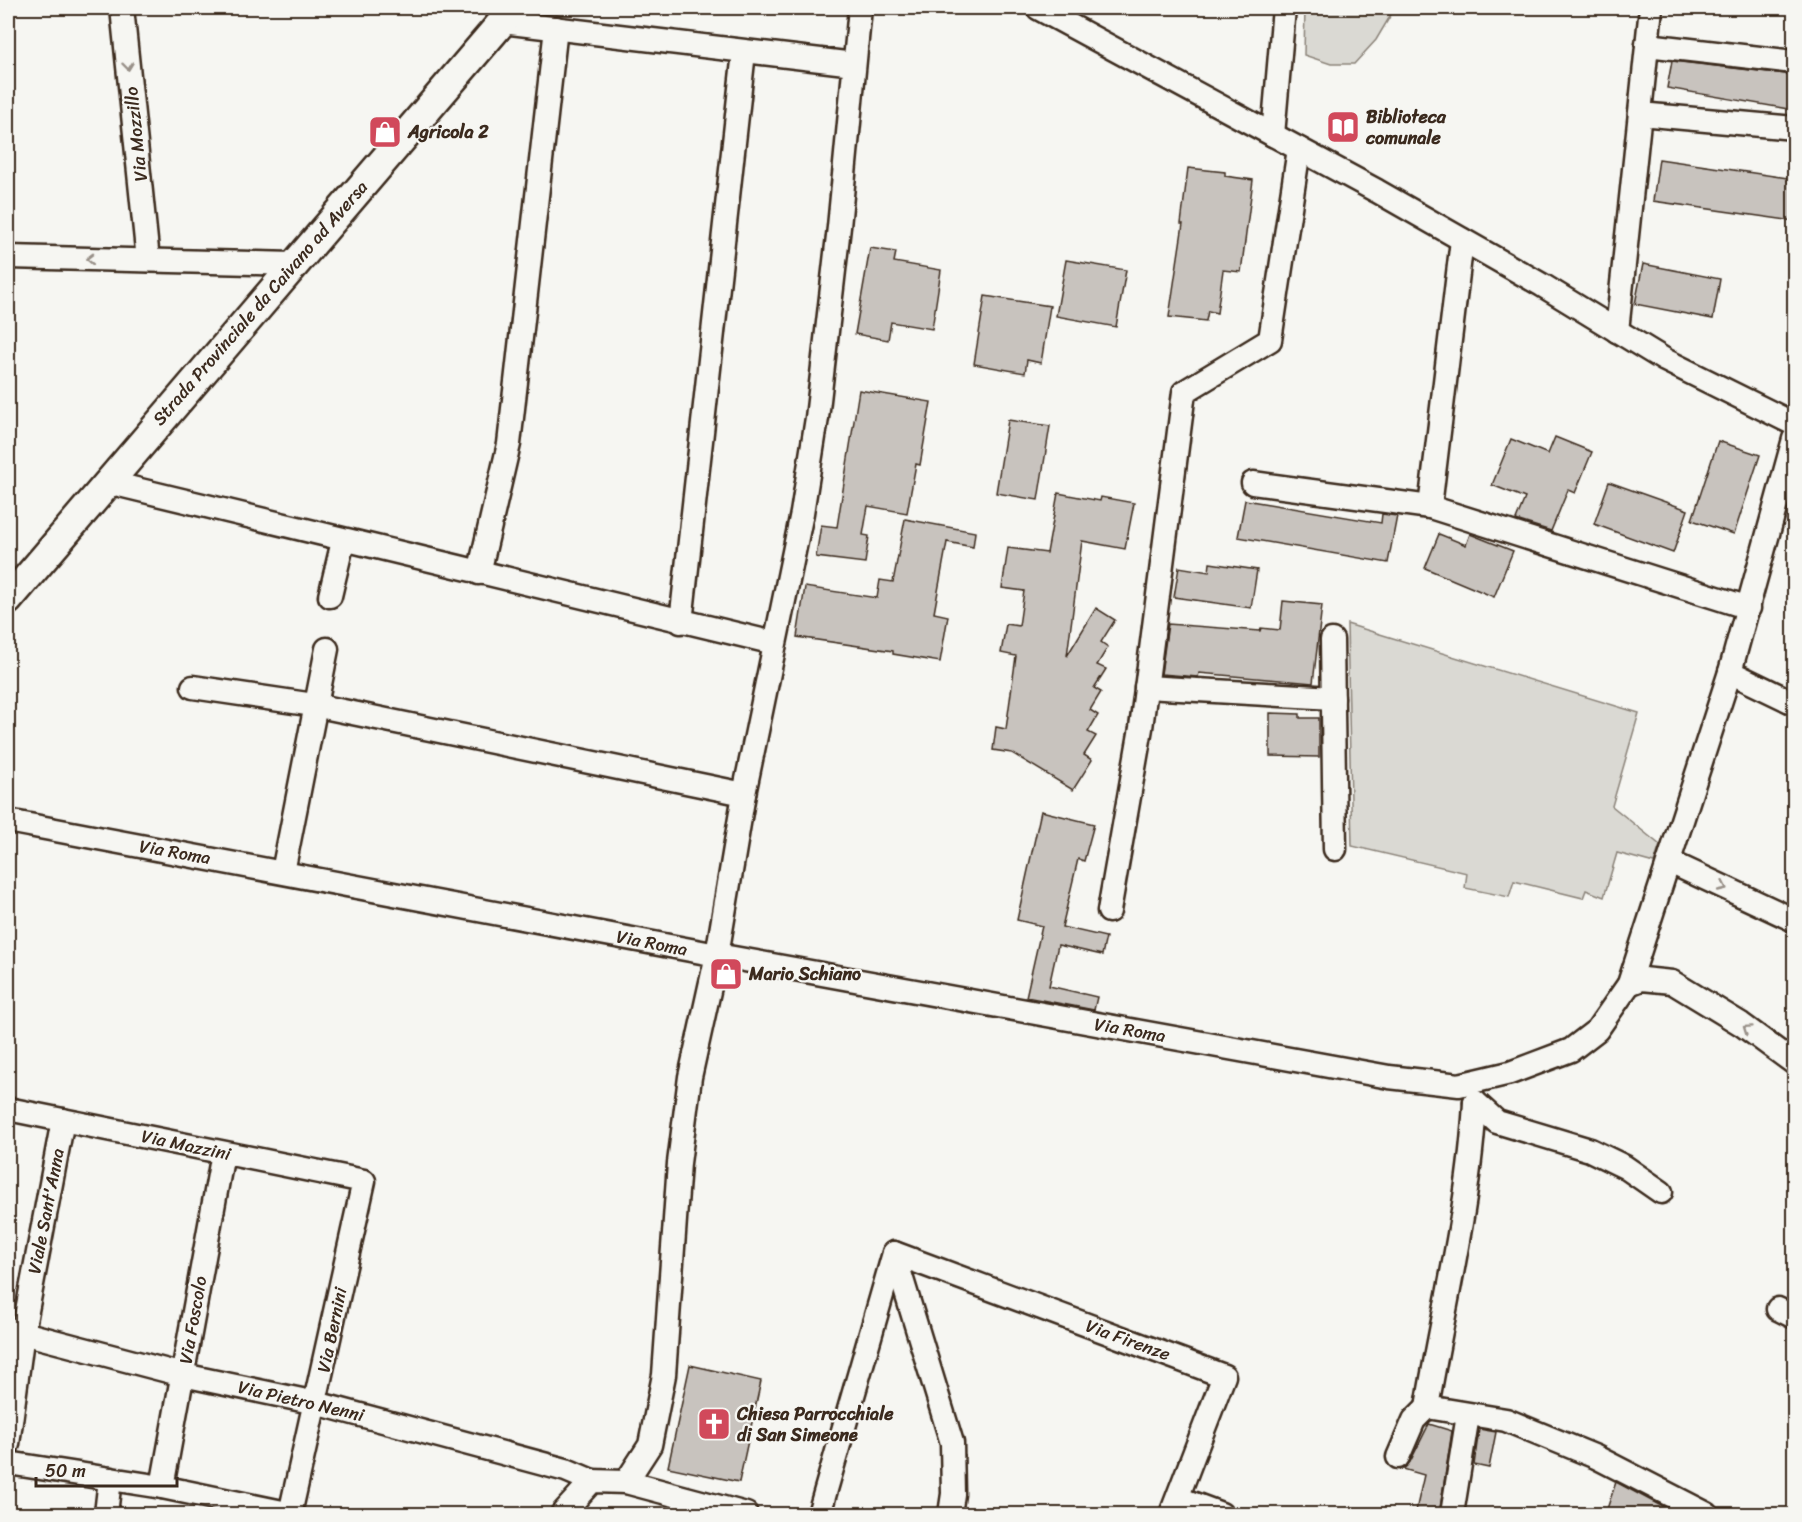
<svg xmlns="http://www.w3.org/2000/svg" width="1802" height="1522" viewBox="0 0 1802 1522" font-family="Sriracha,sans-serif">
<rect width="100%" height="100%" fill="#f6f6f2"/>
<filter id="ink" filterUnits="userSpaceOnUse"><feTurbulence type="fractalNoise" baseFrequency=".0167" numOctaves="2"/><feDisplacementMap in="SourceGraphic" scale="12" xChannelSelector="R" yChannelSelector="G"/><feConvolveMatrix kernelMatrix="1 2 1 2 8 2 1 2 1" color-interpolation-filters="sRGB"/></filter>
<g filter="url(#ink)">
<g fill="#dad9d3" stroke="#8a8278" stroke-width="1.5">
<path d="M1305 8H1395L1376 40 1354 64H1331L1304 55Z"/>
<path d="M1347 624 1639 713 1612 806 1660 845 1654 863 1617 853 1604 897 1586 890 1583 898 1514 881 1509 897 1465 888 1467 873 1352 846Z"/>
</g>
<g fill="#c8c3be" stroke="#3b2a1e" stroke-width="1.5">
<path d="M1672 61 1794 75V110L1667 88Z"/>
<path d="M1659 159 1794 179V221L1653 201Z"/>
<path d="M1188 168 1225 172V176L1253 180 1241 272 1223 270 1217 313 1208 311 1206 321 1169 317 1183 224H1181Z"/>
<path d="M870 248 896 252 894 262 941 270 932 329 891 322 888 340 855 334Z"/>
<path d="M1066 260 1126 270 1116 327 1056 316Z"/>
<path d="M1643 264 1720 279 1713 319 1635 304Z"/>
<path d="M985 296 1050 306 1041 363 1027 360 1025 373 974 364Z"/>
<path d="M859 390 931 402 920 465 916 464 907 513 868 506 863 535 869 536 865 563 816 557 821 525 837 527Z"/>
<path d="M1008 420 1050 426 1038 500 996 493Z"/>
<path d="M1555 437 1592 452 1575 493 1568 490 1551 531 1516 520 1525 498 1492 485 1511 439 1548 454Z"/>
<path d="M1718 441 1760 455 1734 534 1692 520Z"/>
<path d="M1609 482 1688 510 1673 553 1594 524Z"/>
<path d="M1058 493 1100 501 1101 497 1134 503 1125 549 1082 541 1067 656 1096 608 1115 620 1101 642 1108 647 1097 665 1106 669 1094 688 1101 692 1090 710 1098 715 1088 732 1096 736 1084 755 1092 760 1073 790 1012 753 993 750 996 727 1006 729 1016 656 1001 653 1006 624 1019 626 1024 591 1002 588 1008 548 1047 553Z"/>
<path d="M1245 500 1381 523 1382 514 1397 516 1388 563 1238 537Z"/>
<path d="M905 519 975 532 973 547 947 542 934 613 948 616 940 662 893 654V651L797 637 805 587 877 598 880 580 893 582Z"/>
<path d="M1439 534 1466 545 1470 534 1513 551 1494 597 1425 568Z"/>
<path d="M1210 563 1257 570 1251 608 1174 597 1179 567 1209 572Z"/>
<path d="M1283 601 1322 605 1313 683 1199 673 1198 677 1161 674 1168 624 1260 631 1261 628 1280 630Z"/>
<path d="M1270 713 1300 714V718H1319V757L1270 756Z"/>
<path d="M1041 811 1094 824 1084 861 1078 859 1062 927 1106 937 1102 955 1058 945 1049 986 1097 997 1094 1010 1026 997 1042 926 1017 920Z"/>
<path d="M690 1365 761 1381 739 1482 668 1467Z"/>
<path d="M1429 1424 1452 1431 1439 1515H1415L1424 1475 1403 1469 1410 1462Z"/>
<path d="M1479 1429 1496 1432 1489 1468 1474 1465Z"/>
<path d="M1616 1482 1678 1515H1605Z"/>
</g>
<g fill="none" stroke-linecap="round" stroke-linejoin="round">
<defs>
<g id="minor">
<path d="M122 8 148 260"/>
<path d="M1038 8 1377 191 1542 285 1665 360 1794 424"/>
<path d="M502 22 854 64"/>
<path d="M1647 45 1794 62"/>
<path d="M1640 114 1794 128"/>
<path d="M1273 135 1284 8"/>
<path d="M8 257 294 264"/>
<path d="M1617 331 1651 8"/>
<path d="M107 482 774 643"/>
<path d="M1253 483 1430 507 1749 608"/>
<path d="M1430 507 1462 240"/>
<path d="M479 573 509 444 556 28"/>
<path d="M330 596 343 541"/>
<path d="M681 622 744 52"/>
<path d="M1332 640 1335 849"/>
<path d="M1730 672 1794 703"/>
<path d="M193 687 314 705 744 794"/>
<path d="M1146 687 1333 698"/>
<path d="M8 821 717 955 1389 1077 1459 1085 1510 1073 1571 1050 1597 1030 1629 984 1730 672 1794 439"/>
<path d="M1670 862 1794 920"/>
<path d="M283 872 327 649"/>
<path d="M1109 911 1141 728 1184 392 1270 340 1299 149"/>
<path d="M1629 984 1642 979 1672 982 1741 1024 1794 1063"/>
<path d="M1475 1102C1470 1202 1444 1307 1427 1407L1506 1420 1596 1457 1707 1514"/>
<path d="M1475 1102 1497 1122 1590 1150 1625 1167 1661 1192"/>
<path d="M8 1109 364 1181 290 1514"/>
<path d="M894 1253 952 1443 953 1494 950 1514"/>
<path d="M1778 1309 1794 1317"/>
<path d="M8 1329 183 1375 316 1403 566 1470 592 1481"/>
<path d="M8 1444 23 1332 63 1120"/>
<path d="M1398 1457 1414 1420 1427 1407"/>
<path d="M8 1463 162 1487 292 1514"/>
<path d="M626 1482 650 1445 664 1375 679 1163 690 1077 717 955 744 794 802 513 817 418 839 227 860 8"/>
<path d="M162 1487 223 1153"/>
<path d="M1178 1498 1221 1514"/>
<path d="M106 1514 110 1479"/>
<path d="M562 1514 592 1481 626 1482 746 1514"/>
<path d="M819 1514 894 1253 1224 1376 1171 1514"/>
<path d="M1452 1514 1468 1415"/>
</g>
<path id="major" d="M8 600 514 8"/>
</defs>
<use href="#minor" stroke="#3b2a1e" stroke-width="27"/>
<use href="#major" stroke="#3b2a1e" stroke-width="33"/>
<use href="#minor" stroke="#f6f6f2" stroke-width="22"/>
<use href="#major" stroke="#f6f6f2" stroke-width="28"/>
</g>
<defs><path id="oneway-chevron" d="M-2-3.5L2.5 0L-2 3.5" fill="none" stroke-width="1.6" stroke-linecap="round" stroke-linejoin="round" transform="scale(1.5)"/></defs>
<g stroke="#989088">
<use href="#oneway-chevron" transform="translate(128 66) rotate(83)"/>
<use href="#oneway-chevron" transform="translate(90 259) rotate(-179)"/>
<use href="#oneway-chevron" transform="translate(1723 887) rotate(25)"/>
<use href="#oneway-chevron" transform="translate(1747 1029) rotate(-145)"/>
</g>
</g>
<defs>
<symbol id="library-square" viewBox="-11 -11 22 22"><rect x="-9" y="-9" width="18" height="18" rx="4" fill="#d1495b" stroke="#f6f6f2"/><path d="M-6-4Q-3-5.5-.7-3.5V5Q-3 3-6 4ZM6-4Q3-5.5 .7-3.5V5Q3 3 6 4Z" fill="#fff"/></symbol>
<symbol id="shop-square" viewBox="-11 -11 22 22"><rect x="-9" y="-9" width="18" height="18" rx="4" fill="#d1495b" stroke="#f6f6f2"/><path d="M-5-2.5h2.3a2.7 3.5 0 0 1 5.4 0H5L5.5 6h-11ZM-1.5-2.5h3a1.5 2.3 0 0 0-3 0Z" fill="#fff"/></symbol>
<symbol id="church-square" viewBox="-11 -11 22 22"><rect x="-9" y="-9" width="18" height="18" rx="4" fill="#d1495b" stroke="#f6f6f2"/><path d="M-1.2-6h2.4v3.5h3.3v2.4h-3.3V6h-2.4V-.1h-3.3v-2.4h3.3Z" fill="#fff"/></symbol>
</defs>
<g fill-rule="evenodd">
<use href="#library-square" x="1324" y="108" width="38" height="38"/>
<use href="#shop-square" x="366" y="113" width="38" height="38"/>
<use href="#shop-square" x="707" y="955" width="38" height="38"/>
<use href="#church-square" x="695" y="1405" width="38" height="38"/>
</g>
<g text-anchor="middle" dominant-baseline="central" stroke-width="4.5" stroke-linejoin="round" paint-order="stroke">
<g font-size="18" font-weight="bold" fill="#3b2a1e" stroke="#f6f6f2" text-anchor="start">
<text x="1366" y="117">Biblioteca<tspan x="1366" dy="21">comunale</tspan></text>
<text x="408" y="132">Agricola 2</text>
<text x="749" y="974">Mario Schiano</text>
<text x="737" y="1414">Chiesa Parrocchiale<tspan x="737" dy="21">di San Simeone</tspan></text>
</g>
<g font-size="18" fill="#3b2a1e" stroke="#f6f6f2">
<text transform="translate(136 134) rotate(-96)">Via Mozzillo</text>
<text transform="translate(260 303) rotate(-49)">Strada Provinciale da Caivano ad Aversa</text>
<text transform="translate(175 852) rotate(10)">Via Roma</text>
<text transform="translate(652 943) rotate(11)">Via Roma</text>
<text transform="translate(1130 1030) rotate(10)">Via Roma</text>
<text transform="translate(186 1145) rotate(12)">Via Mazzini</text>
<text transform="translate(46 1211) rotate(-79)">Viale Sant'Anna</text>
<text transform="translate(193 1320) rotate(-80)">Via Foscolo</text>
<text transform="translate(332 1330) rotate(-78)">Via Bernini</text>
<text transform="translate(1128 1340) rotate(20)">Via Firenze</text>
<text transform="translate(301 1401) rotate(13)">Via Pietro Nenni</text>
</g>
</g>
<rect width="1802" height="1522" fill="none" stroke="#f6f6f2" stroke-width="30"/>
<rect x="15" y="15" width="1772" height="1492" fill="none" stroke="#3b2a1e" stroke-width="2" filter="url(#ink)"/>
<path d="M36 1477v9h141v-9" fill="none" stroke="#3b2a1e" stroke-width="3"/>
<text x="45" y="1477" font-size="18" fill="#3b2a1e" stroke="#f6f6f2" stroke-width="4.5" paint-order="stroke">50 m</text>
</svg>
